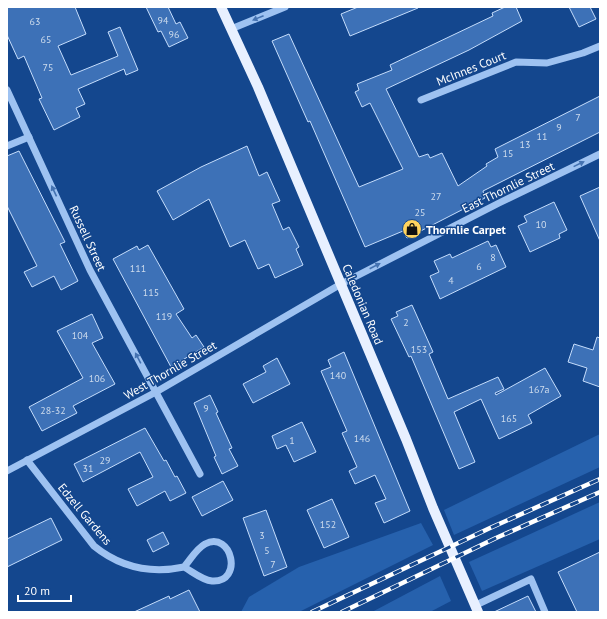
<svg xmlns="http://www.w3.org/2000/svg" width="607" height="619" viewBox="0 0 607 619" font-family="'PT Sans',sans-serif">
<rect width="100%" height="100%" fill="#14478e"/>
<g fill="#2661ad">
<path d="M600 434V467L454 535 444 510Z"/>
<path d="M600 502V539L482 591 469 562Z"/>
<path d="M421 523 433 545 299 612H241L249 597 299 567Z"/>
<path d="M440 576 451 601 430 612H372Z"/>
</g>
<g fill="#3d71b7" stroke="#c5ddfc">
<path d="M7 7H75L86 34 58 46 71 75 118 56 108 32 120 27 138 70 126 75 124 69 78 89 85 104 76 108 80 117 54 130 39 99 42 98 24 56 18 59 7 35Z"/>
<path d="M146 7H168L176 24 180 22 188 38 169 47 161 31 158 32Z"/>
<path d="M358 7H418V8L350 36 341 14Z"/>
<path d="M505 7H516L522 21 469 50 386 89 419 157 428 154 430 158 442 153 458 186 487 166 486 164 498 157 495 149 600 96V132L483 191 485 198 407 238 403 231 365 247 310 121 308 122 272 41 289 34 359 187 403 169 370 103 362 107 355 92 359 90 357 84 392 70 390 65 493 16 492 13Z"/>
<path d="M569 7H590L596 19 579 27Z"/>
<path d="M247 146 259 176 267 172 280 201 272 204 283 230 289 227 299 247 296 249 303 265 275 278 269 264 258 269 245 240 230 247 209 199 173 220 157 191 201 167Z"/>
<path d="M19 151 65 242 60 244 78 281 61 290 54 276 32 287 24 272 37 266 7 206V156Z"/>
<path d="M600 187V241L580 196Z"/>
<path d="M554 202 567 230 559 234 560 238 530 252 518 226 527 222 524 216Z"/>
<path d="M488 241 491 247 496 245 506 267 440 299 430 276 439 272 434 261 450 254 452 258Z"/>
<path d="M148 245 184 309 176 314 192 338 196 335 204 347 171 367 113 259 137 246 139 250Z"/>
<path d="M412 305 433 352 429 354 448 399 498 377 504 389 495 393 496 395 545 368 561 396 528 415 532 423 499 439 481 399 454 412 475 462 459 469 411 356 409 357 391 319 398 316 396 312Z"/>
<path d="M92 314 103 338 92 343 115 384 73 406 77 413 42 431 29 407 83 378 57 331Z"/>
<path d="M597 337 600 338V387L583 381 587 368 568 362 574 344 593 350Z"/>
<path d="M344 352 410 511 384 523 375 503 386 499 375 475 355 484 349 471 357 467 342 433 347 431 321 371 331 367 328 360Z"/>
<path d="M277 358 290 384 253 403 243 384 266 372 263 366Z"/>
<path d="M210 395 218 412 216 413 232 448 229 449 238 466 222 474 214 457 216 456 194 403Z"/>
<path d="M302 422 316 452 294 462 286 445 277 449 272 436Z"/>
<path d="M145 428 164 461 166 460 175 477 177 476 186 493 170 501 165 491 137 506 128 489 153 477 140 452 83 482 74 464Z"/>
<path d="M223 481 233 500 202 516 192 497Z"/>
<path d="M332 499 349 537 324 548 307 510Z"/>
<path d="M266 510 287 567 264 576 243 518Z"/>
<path d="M51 518 62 540 7 567V539Z"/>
<path d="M163 532 169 544 153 552 147 540Z"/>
<path d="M600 552V612H577L558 572Z"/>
<path d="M189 590 200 612H134L169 596 170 599Z"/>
<path d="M528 596 536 612H494Z"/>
</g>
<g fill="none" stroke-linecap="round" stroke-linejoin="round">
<g stroke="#9ec2f1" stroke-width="7">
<path d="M231 29 285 7"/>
<path d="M7 90 90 270 200 474"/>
<path d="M421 100 516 62 547 63 583 53 600 46"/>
<path d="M7 146 29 137"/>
<path d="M27 460 94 546C121 568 150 574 184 567 191 559 196 549 205 544 232 530 244 583 212 581 202 580 193 572 184 567"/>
<path d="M7 471 156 392 341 284 499 203 600 154"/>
<path d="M476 605 531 579 545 612"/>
</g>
<path stroke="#e8f0ff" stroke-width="10" d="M221 7 258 87 406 439 433 508 478 612"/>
<defs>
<g id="rail">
<path d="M312 612 490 528 600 479"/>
<path d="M342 612 496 538 600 492"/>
</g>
</defs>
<use href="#rail" stroke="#fff" stroke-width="4.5"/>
<use href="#rail" stroke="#14478e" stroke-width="3" stroke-dasharray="9" stroke-linecap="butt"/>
</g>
<defs><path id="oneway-solid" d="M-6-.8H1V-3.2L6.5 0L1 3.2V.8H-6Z"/></defs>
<g fill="#4472b1">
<use href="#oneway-solid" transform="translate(258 18) rotate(158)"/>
<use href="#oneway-solid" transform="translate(579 164) rotate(-26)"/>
<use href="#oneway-solid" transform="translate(54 191) rotate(-115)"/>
<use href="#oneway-solid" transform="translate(375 266) rotate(-27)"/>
<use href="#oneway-solid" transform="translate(138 358) rotate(-118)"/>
</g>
<defs>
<symbol id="shop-disc" viewBox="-11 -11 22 22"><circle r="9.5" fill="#ffd35e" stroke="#14478e"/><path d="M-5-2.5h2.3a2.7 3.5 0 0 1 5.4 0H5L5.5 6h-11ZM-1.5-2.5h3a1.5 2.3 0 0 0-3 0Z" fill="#111"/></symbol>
</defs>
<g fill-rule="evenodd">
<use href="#shop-disc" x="401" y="218" width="22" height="22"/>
</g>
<g text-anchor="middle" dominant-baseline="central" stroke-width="3" stroke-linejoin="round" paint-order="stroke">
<g font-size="10" fill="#cedced">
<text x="163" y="20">94</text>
<text x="35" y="21">63</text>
<text x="174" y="34">96</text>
<text x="46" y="39">65</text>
<text x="48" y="67">75</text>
<text x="578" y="117">7</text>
<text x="559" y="127">9</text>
<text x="542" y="136">11</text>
<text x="525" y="144">13</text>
<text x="508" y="153">15</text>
<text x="436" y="196">27</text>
<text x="420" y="212">25</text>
<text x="541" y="224">10</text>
<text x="493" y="257">8</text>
<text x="479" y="266">6</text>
<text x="138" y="268">111</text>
<text x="451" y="280">4</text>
<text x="151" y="292">115</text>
<text x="164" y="316">119</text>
<text x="406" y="322">2</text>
<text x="80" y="335">104</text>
<text x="419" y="349">153</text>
<text x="338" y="375">140</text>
<text x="97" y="378">106</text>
<text x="539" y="389">167a</text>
<text x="206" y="408">9</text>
<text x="53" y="410">28-32</text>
<text x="509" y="418">165</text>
<text x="362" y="438">146</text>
<text x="292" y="440">1</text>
<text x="105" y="460">29</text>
<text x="88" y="468">31</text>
<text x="328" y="524">152</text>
<text x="262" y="535">3</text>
<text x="267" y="550">5</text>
<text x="273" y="564">7</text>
</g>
<g font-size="12" fill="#fff" stroke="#14478e">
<text transform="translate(471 68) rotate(-22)">McInnes Court</text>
<text transform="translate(508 187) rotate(-26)">East Thornlie Street</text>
<text transform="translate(88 238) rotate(65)">Russell Street</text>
<text transform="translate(363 304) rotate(67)">Caledonian Road</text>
<text transform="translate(170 370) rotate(-30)">West Thornlie Street</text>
<text transform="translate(85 514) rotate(50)">Edzell Gardens</text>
</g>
<g font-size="12" font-weight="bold" fill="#fff" stroke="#14478e" text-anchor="start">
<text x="426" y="229">Thornlie Carpet</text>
</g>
</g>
<rect width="607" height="619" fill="none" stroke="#ffffff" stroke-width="16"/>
<path d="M18 595v6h53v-6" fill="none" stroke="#ffffff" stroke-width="2"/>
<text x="24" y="595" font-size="12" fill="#ffffff" stroke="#14478e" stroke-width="3" paint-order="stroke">20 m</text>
</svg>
